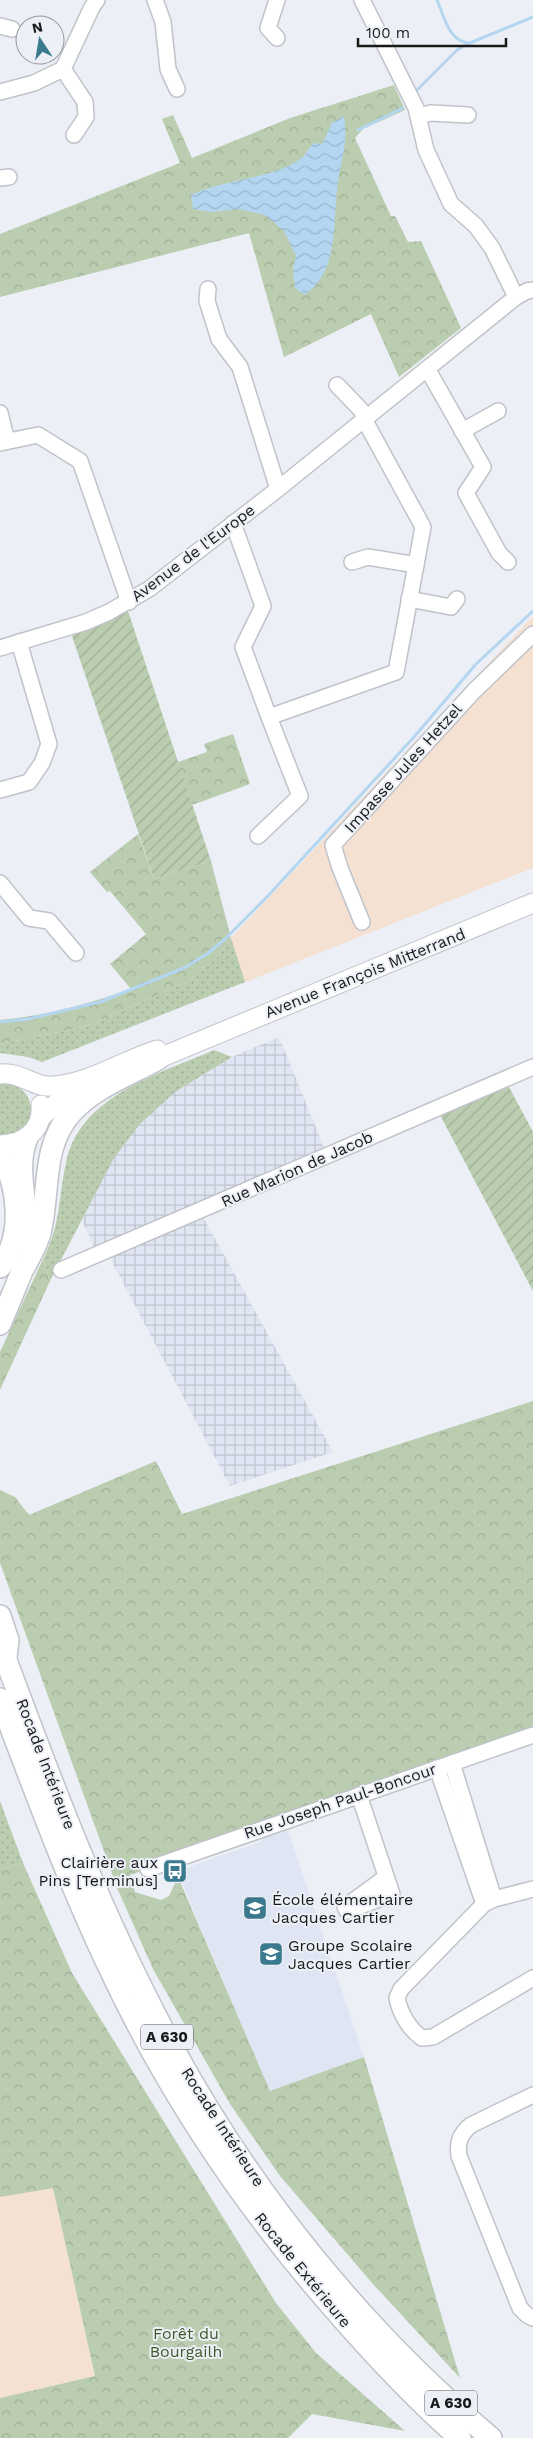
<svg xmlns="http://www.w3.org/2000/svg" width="533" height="2438" viewBox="0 0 533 2438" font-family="'Work Sans',sans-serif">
<defs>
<pattern id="industrial-grid" width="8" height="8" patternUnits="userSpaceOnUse" patternTransform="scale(1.25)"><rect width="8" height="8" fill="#dfe5f2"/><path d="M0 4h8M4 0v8" fill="none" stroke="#bfc4cf"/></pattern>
<pattern id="grass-dots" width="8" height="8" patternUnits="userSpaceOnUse" patternTransform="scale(1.25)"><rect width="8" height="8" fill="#bacdb0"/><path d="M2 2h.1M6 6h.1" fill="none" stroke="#9faf97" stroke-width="1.8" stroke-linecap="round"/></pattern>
<pattern id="forest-crowns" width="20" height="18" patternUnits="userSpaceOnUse" patternTransform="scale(1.25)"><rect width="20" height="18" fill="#bacdb0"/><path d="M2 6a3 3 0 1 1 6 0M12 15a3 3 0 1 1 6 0" fill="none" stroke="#9faf97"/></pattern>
<pattern id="garden-furrows" width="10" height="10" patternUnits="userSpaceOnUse" patternTransform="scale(1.25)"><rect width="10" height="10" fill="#bacdb0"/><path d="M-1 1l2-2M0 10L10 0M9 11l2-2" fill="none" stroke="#9faf97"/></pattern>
<pattern id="water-waves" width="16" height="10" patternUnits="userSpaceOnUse" patternTransform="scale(1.25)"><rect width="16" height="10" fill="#b4d6f1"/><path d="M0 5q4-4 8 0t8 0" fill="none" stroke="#9ab7ce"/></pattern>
</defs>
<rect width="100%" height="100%" fill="#eceff5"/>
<g fill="#f4e1d1">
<path d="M533 616V868L245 982 231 938Z"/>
<path d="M53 2187 95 2376 0 2398V2197Z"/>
</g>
<g fill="url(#industrial-grid)">
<path d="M279 1037 325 1150 95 1249 81 1218 114 1158 140 1124 175 1092 232 1057Z"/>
<path d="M203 1217 333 1452 230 1486 110 1258Z"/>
</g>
<path fill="#dfe5f2" d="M287 1827 364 2057 270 2092 177 1871 260 1842 266 1832Z"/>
<g fill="url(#grass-dots)">
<path d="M231 938 245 982 42 1062 28 1057 0 1053V1044L87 1026 167 991 192 979 216 958Z"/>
<path d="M214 1050 232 1057 175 1092 140 1124 114 1158 50 1281 43 1259C61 1224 58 1200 66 1163 79 1096 159 1074 214 1050Z"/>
<path d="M8 1083C44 1092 35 1140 0 1135V1084Z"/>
<path d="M0 1801 23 1863 0 1869Z"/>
</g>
<g fill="url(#forest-crowns)">
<path d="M394 85 405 110 363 129 355 138 391 216H395L408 242 421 241 461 328 399 377 371 314 284 357 249 233 0 297V234L180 163 162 119 173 115 192 158 290 118Z"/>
<path d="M233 734 250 784 192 805 178 762 207 752 204 744Z"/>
<path d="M138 834 154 879 211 861 231 938 216 958 192 979 167 991 87 1026 0 1044V1020C45 1016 88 1004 131 989L110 964 146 934 110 891 107 892 90 872Z"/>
<path d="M43 1259 50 1281 0 1390V1352Z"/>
<path d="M533 1401V1735L130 1875 135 1892 161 1900 169 1896 178 1877 270 2091 364 2057 460 2378 373 2284 280 2176 230 2104 153 1969 118 1890 0 1563V1490L15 1497 29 1515 156 1461 182 1514Z"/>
<path d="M23 1863 72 1973 276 2303 316 2353 405 2431 312 2414 288 2438H0V2398L95 2376 53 2188 0 2197V1869Z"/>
</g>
<g fill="url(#garden-furrows)">
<path d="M128 611 211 861 154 879 72 636Z"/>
<path d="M509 1087 533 1132V1291L440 1115Z"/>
</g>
<path fill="url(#water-waves)" d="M344 116C348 144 342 155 338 181 332 219 341 269 305 295L295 288 293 269 296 256 284 231 265 215 239 209 211 212 193 209 191 195C224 179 277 179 304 156 307 152 310 147 313 143L322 144 332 123Z"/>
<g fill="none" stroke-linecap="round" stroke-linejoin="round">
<g stroke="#b4d6f1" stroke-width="3">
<path d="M437 0C444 16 449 43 470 43L533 17"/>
<path d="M417 90 457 50 468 44"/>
<path d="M358 130 403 108"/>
<path d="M0 1022 28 1019 100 1002 184 968 207 954 225 939 266 898 414 737 476 664 533 611"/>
</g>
<defs>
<g id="minor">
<path d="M155 0 163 22 168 69 177 89"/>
<path d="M277 0 268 28 277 38"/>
<path d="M362 0 416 108 426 150 451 204 476 226 492 248 516 297"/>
<path d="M0 26 12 29"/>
<path d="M63 69 85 102 86 117 74 135"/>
<path d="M0 92 34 83 63 69 92 7 97 0"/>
<path d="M419 116 431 113 468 115"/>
<path d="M0 178 9 177"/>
<path d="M208 289 207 301 219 339 240 367 278 489"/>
<path d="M428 370 483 467 466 493 499 553 508 562"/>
<path d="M0 413 7 441"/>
<path d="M462 431 498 411"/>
<path d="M0 443 38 435 80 461 129 602"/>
<path d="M233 523 263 606 243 647 269 717 396 672 423 527 364 419 362 411 337 385"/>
<path d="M352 562 368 557 416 565"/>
<path d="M409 599 451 607 457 599"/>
<path d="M0 648 86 622 109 612 149 589 278 489 516 297 527 291 533 290"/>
<path d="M0 790 29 782 42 763 49 744 19 642"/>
<path d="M258 836 300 796 269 717"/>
<path d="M0 883 29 918 49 921 76 953"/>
<path d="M362 922 340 868 333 845 474 691 533 634"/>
<path d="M61 1270 533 1067"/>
<path d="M452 1763 494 1899"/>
<path d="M437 1768 484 1904"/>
<path d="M359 1795 392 1894 347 1911 345 1907 386 1877"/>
<path d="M148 1869 533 1735"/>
<path d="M533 1889 494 1899 484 1904 401 1989 397 1998C400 2013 409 2029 422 2038L433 2037 533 1978"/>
<path d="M533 2095 471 2125C460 2134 457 2142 459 2156L520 2308 527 2315 533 2318"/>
</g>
<g id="major">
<path d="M145 1064 533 903"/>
<path d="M0 1074C20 1071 35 1089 55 1086 92 1082 123 1061 157 1050"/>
<path d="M41 1117 60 1100 101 1082"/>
<path d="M0 1145C24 1145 43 1130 41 1105"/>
</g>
<g id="highway">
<path d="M0 1152C18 1185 25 1235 0 1267"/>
<path d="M27 1247C31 1212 13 1171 27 1138"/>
<path d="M0 1324C8 1306 15 1288 22 1271 29 1258 36 1247 40 1233 50 1192 41 1147 71 1113 93 1088 129 1075 158 1059"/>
<path d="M0 1616 8 1640 6 1657"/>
<path d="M0 1644C51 1782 103 1921 174 2050 254 2196 364 2331 491 2438"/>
<path d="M0 1699C34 1788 67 1879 108 1965 168 2094 248 2212 342 2318 379 2360 417 2401 460 2438"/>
</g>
</defs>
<use href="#minor" stroke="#c0c3c9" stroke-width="18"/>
<use href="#major" stroke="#c0c3c9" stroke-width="21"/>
<use href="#highway" stroke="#c0c3c9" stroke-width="24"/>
<use href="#minor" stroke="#fff" stroke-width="15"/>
<use href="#major" stroke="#fff" stroke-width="19"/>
<use href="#highway" stroke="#fff" stroke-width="21"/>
</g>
<defs>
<symbol id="bus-square" viewBox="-11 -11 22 22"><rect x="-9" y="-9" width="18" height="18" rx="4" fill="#3b7a8e" stroke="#eceff5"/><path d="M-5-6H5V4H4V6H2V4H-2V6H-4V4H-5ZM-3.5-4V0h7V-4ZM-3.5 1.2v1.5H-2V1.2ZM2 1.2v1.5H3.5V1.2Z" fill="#fff"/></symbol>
<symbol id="school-square" viewBox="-11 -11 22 22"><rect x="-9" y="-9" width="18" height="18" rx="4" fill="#3b7a8e" stroke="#eceff5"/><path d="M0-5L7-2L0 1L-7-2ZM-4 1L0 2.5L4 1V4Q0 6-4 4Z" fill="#fff"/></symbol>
</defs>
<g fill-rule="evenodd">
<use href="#bus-square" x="161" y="1857" width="28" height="28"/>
<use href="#school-square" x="241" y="1894" width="28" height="28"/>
<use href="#school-square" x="257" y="1940" width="28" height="28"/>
</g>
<g text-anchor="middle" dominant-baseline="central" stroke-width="4" stroke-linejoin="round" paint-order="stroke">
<g fill="#eceff5" stroke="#58595c" stroke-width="1">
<rect x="141" y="2024.5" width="52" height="25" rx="4"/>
<rect x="425" y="2390.5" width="52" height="25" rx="4"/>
</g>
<g font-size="15" font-weight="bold" fill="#18191b">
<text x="167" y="2037">A 630</text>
<text x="451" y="2403">A 630</text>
</g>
<g font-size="16" fill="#18191b" stroke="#eceff5">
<text transform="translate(193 553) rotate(-37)">Avenue de l'Europe</text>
<text transform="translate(403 768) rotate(-48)">Impasse Jules Hetzel</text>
<text transform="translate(365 973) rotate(-22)">Avenue François Mitterrand</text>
<text transform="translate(297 1169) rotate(-24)">Rue Marion de Jacob</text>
<text transform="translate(46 1764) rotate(69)">Rocade Intérieure</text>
<text transform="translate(340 1801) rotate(-19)">Rue Joseph Paul-Boncour</text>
<text transform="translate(223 2127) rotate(57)">Rocade Intérieure</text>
<text transform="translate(303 2270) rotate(51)">Rocade Extérieure</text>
</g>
<g font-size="16" fill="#18191b" stroke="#eceff5" text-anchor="start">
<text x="158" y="1862" text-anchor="end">Clairière aux<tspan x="158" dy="18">Pins [Terminus]</tspan></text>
<text x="272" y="1899">École élémentaire<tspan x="272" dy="18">Jacques Cartier</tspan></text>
<text x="288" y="1945">Groupe Scolaire<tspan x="288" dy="18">Jacques Cartier</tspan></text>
</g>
<g font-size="16" fill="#3d5b2b" stroke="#eceff5">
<text x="186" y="2333">Forêt du<tspan x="186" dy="18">Bourgailh</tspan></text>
</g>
</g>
<g transform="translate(40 40) rotate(348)"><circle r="24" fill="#eceff5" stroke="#97999e"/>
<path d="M0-4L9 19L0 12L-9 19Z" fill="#3b7a8e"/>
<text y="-8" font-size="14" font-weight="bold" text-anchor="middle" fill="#18191b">N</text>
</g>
<path d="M358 38v8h148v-8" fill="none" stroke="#18191b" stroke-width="2.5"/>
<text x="366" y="38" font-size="15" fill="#18191b" stroke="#eceff5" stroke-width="4" paint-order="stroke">100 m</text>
</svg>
